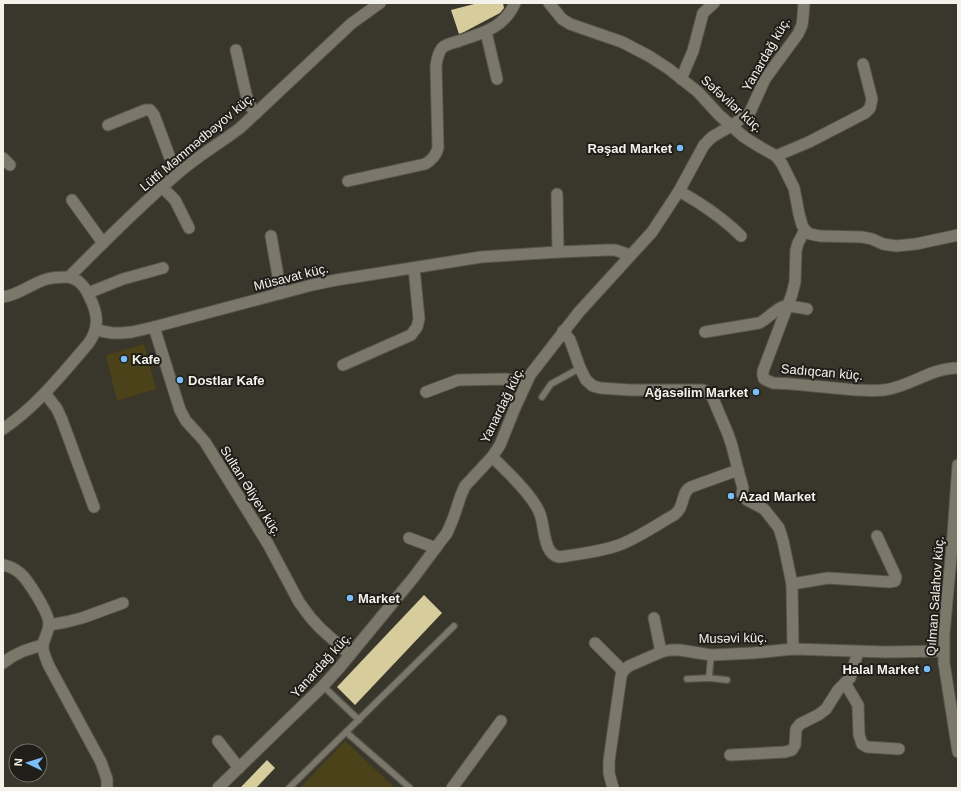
<svg xmlns="http://www.w3.org/2000/svg" width="961" height="791" viewBox="0 0 961 791" font-family="Arial,sans-serif">
<rect width="100%" height="100%" fill="#39362b"/>
<g fill="#4b4219">
<path d="M144 344 156 389 117 401 106 355Z"/>
<path d="M345 741 395 788H300Z"/>
</g>
<g fill="#d7cc9b">
<path d="M478 3H503L504 8 500 13 464 32 459 34 451 10Z"/>
<path d="M424 595 442 613 355 705 337 687Z"/>
<path d="M267 760 275 768 256 788H240Z"/>
</g>
<g fill="none" stroke-linecap="round" stroke-linejoin="round">
<defs>
<g id="lane">
<path d="M542 397 551 384 580 368"/>
<path d="M709 678 711 655"/>
<path d="M687 679 709 678 727 680"/>
<path d="M323 686 359 720"/>
<path d="M346 732 410 788"/>
<path d="M289 788 454 626"/>
</g>
<g id="street">
<path d="M549 3 562 19 570 24 622 42 649 56 669 69 698 92 719 115 744 137 760 147 776 156 782 164 794 188 799 214 802 225 805 230 810 234 820 236 862 237 872 239 883 244 896 246 916 244 958 235"/>
<path d="M486 32 497 79"/>
<path d="M236 50 246 94 250 106 256 113"/>
<path d="M681 79 693 51 703 13 714 3"/>
<path d="M108 125 145 110H150L154 115 176 174"/>
<path d="M776 156 809 142 865 113 870 108 872 99 863 64"/>
<path d="M3 158 10 165"/>
<path d="M348 181 425 164C432 160 436 156 438 148L436 66C437 59 438 53 442 48 446 44 453 43 459 41 483 33 504 28 515 3"/>
<path d="M162 187 175 200 189 228"/>
<path d="M679 191C702 204 722 217 741 236"/>
<path d="M557 194 558 252"/>
<path d="M72 200 103 243"/>
<path d="M805 230 798 243 796 250 795 282 792 294 763 371V375L764 379 773 383C801 384 829 388 856 390 866 390 875 391 884 390 910 387 930 368 958 368"/>
<path d="M271 236 281 293"/>
<path d="M88 293 123 279 163 268"/>
<path d="M3 297C19 295 32 283 47 279 54 277 62 277 69 277 104 242 138 207 176 175 196 157 219 144 240 128L352 23 380 3"/>
<path d="M154 327 180 410 186 421 198 434 205 442 218 463 268 544 299 602 310 617 320 628 350 655"/>
<path d="M96 330 112 333H122L132 332 154 327 312 285 336 280 481 257 558 252 607 250H615L630 255"/>
<path d="M563 331 570 340 580 368 586 380 593 386 600 388 630 390H703L711 394 728 434 732 446 738 470 743 488 742 494 747 500 764 509 772 519 779 528 783 541 792 584 793 649"/>
<path d="M705 332 759 323C768 319 778 306 787 306 793 306 800 308 807 309"/>
<path d="M343 365 411 335 417 327 419 319 414 268"/>
<path d="M426 392 458 380 506 379 525 383"/>
<path d="M45 393 57 409 62 420 94 507"/>
<path d="M3 429C37 406 62 374 88 344 100 328 98 313 89 296 87 291 83 285 78 281 75 279 72 278 69 277"/>
<path d="M492 457C506 470 534 497 540 514 545 527 543 554 559 557 579 554 600 552 619 545 638 538 656 525 674 515 676 513 679 511 680 508 684 500 683 491 691 487L738 470"/>
<path d="M958 465 953 535 944 634V663L958 752"/>
<path d="M409 538 436 548"/>
<path d="M3 565C9 566 15 569 20 573 28 580 49 613 49 624 49 631 44 638 43 645 42 651 46 659 49 666L101 762 107 779V788"/>
<path d="M792 584 828 578 890 582 895 581 896 577 877 536"/>
<path d="M654 618 661 652"/>
<path d="M49 625 66 622 82 618 123 603"/>
<path d="M595 643 623 671"/>
<path d="M3 663C15 653 28 649 43 645"/>
<path d="M845 683 858 705 859 735 862 744 867 747 899 749"/>
<path d="M218 741 239 768"/>
<path d="M730 755 785 752 792 750 795 745 796 729 800 724 818 715 826 709 838 690 850 678 858 652"/>
<path d="M218 788 323 686 340 667 414 577 440 542 447 533 453 519 461 495 465 486 492 457 500 445 514 410 530 375 579 312 652 232 679 191 704 145 712 137 731 126 745 116 750 112 765 79 798 34 802 25 803 17 804 3"/>
<path d="M452 788 501 721"/>
<path d="M613 788 609 773V761L621 676 623 671 629 666 661 652 670 650H680L711 655 753 653 793 649 886 652 944 651"/>
</g>
</defs>
<use href="#lane" stroke="#57554b" stroke-width="8"/>
<use href="#street" stroke="#57554b" stroke-width="13"/>
<use href="#lane" stroke="#7b786b" stroke-width="5.5"/>
<use href="#street" stroke="#7b786b" stroke-width="11"/>
</g>
<g fill="#7cbef9" stroke="#1f1e19" stroke-width="1.5">
<circle cx="680" cy="148" r="4"/>
<circle cx="124" cy="359" r="4"/>
<circle cx="180" cy="380" r="4"/>
<circle cx="756" cy="392" r="4"/>
<circle cx="731" cy="496" r="4"/>
<circle cx="350" cy="598" r="4"/>
<circle cx="927" cy="669" r="4"/>
</g>
<g text-anchor="middle" dominant-baseline="central" stroke-width="4" stroke-linejoin="round" paint-order="stroke">
<g font-size="13" fill="#f3f2ea" stroke="#1f1e19">
<text transform="translate(766 54) rotate(-60)">Yanardağ küç.</text>
<text transform="translate(732 104) rotate(42)">Səfəvilər küç.</text>
<text transform="translate(197 142) rotate(-40)">Lütfi Məmmədbəyov küç.</text>
<text transform="translate(291 277) rotate(-14)">Müsavat küç.</text>
<text transform="translate(822 372) rotate(5)">Sadıqcan küç.</text>
<text transform="translate(502 405) rotate(-64)">Yanardağ küç.</text>
<text transform="translate(251 491) rotate(58)">Sultan Əliyev küç.</text>
<text transform="translate(935 596) rotate(-86)">Qılman Salahov küç.</text>
<text transform="translate(733 638) rotate(-1)">Musəvi küç.</text>
<text transform="translate(321 665) rotate(-48)">Yanardağ küç.</text>
</g>
<g font-size="13" font-weight="bold" fill="#f3f2ea" stroke="#1f1e19" text-anchor="start">
<text x="672" y="148" text-anchor="end">Rəşad Market</text>
<text x="132" y="359">Kafe</text>
<text x="188" y="380">Dostlar Kafe</text>
<text x="748" y="392" text-anchor="end">Ağasəlim Market</text>
<text x="739" y="496">Azad Market</text>
<text x="358" y="598">Market</text>
<text x="919" y="669" text-anchor="end">Halal Market</text>
</g>
</g>
<rect width="961" height="791" fill="none" stroke="#f3f2ea" stroke-width="8"/>
<g transform="translate(28 763) rotate(274)"><circle r="19" fill="#1f1e19" stroke="#74736d"/>
<path d="M0-3L7 15L0 10L-7 15Z" fill="#7cbef9"/>
<text y="-6" font-size="11" font-weight="bold" text-anchor="middle" fill="#f3f2ea">N</text>
</g>
</svg>
